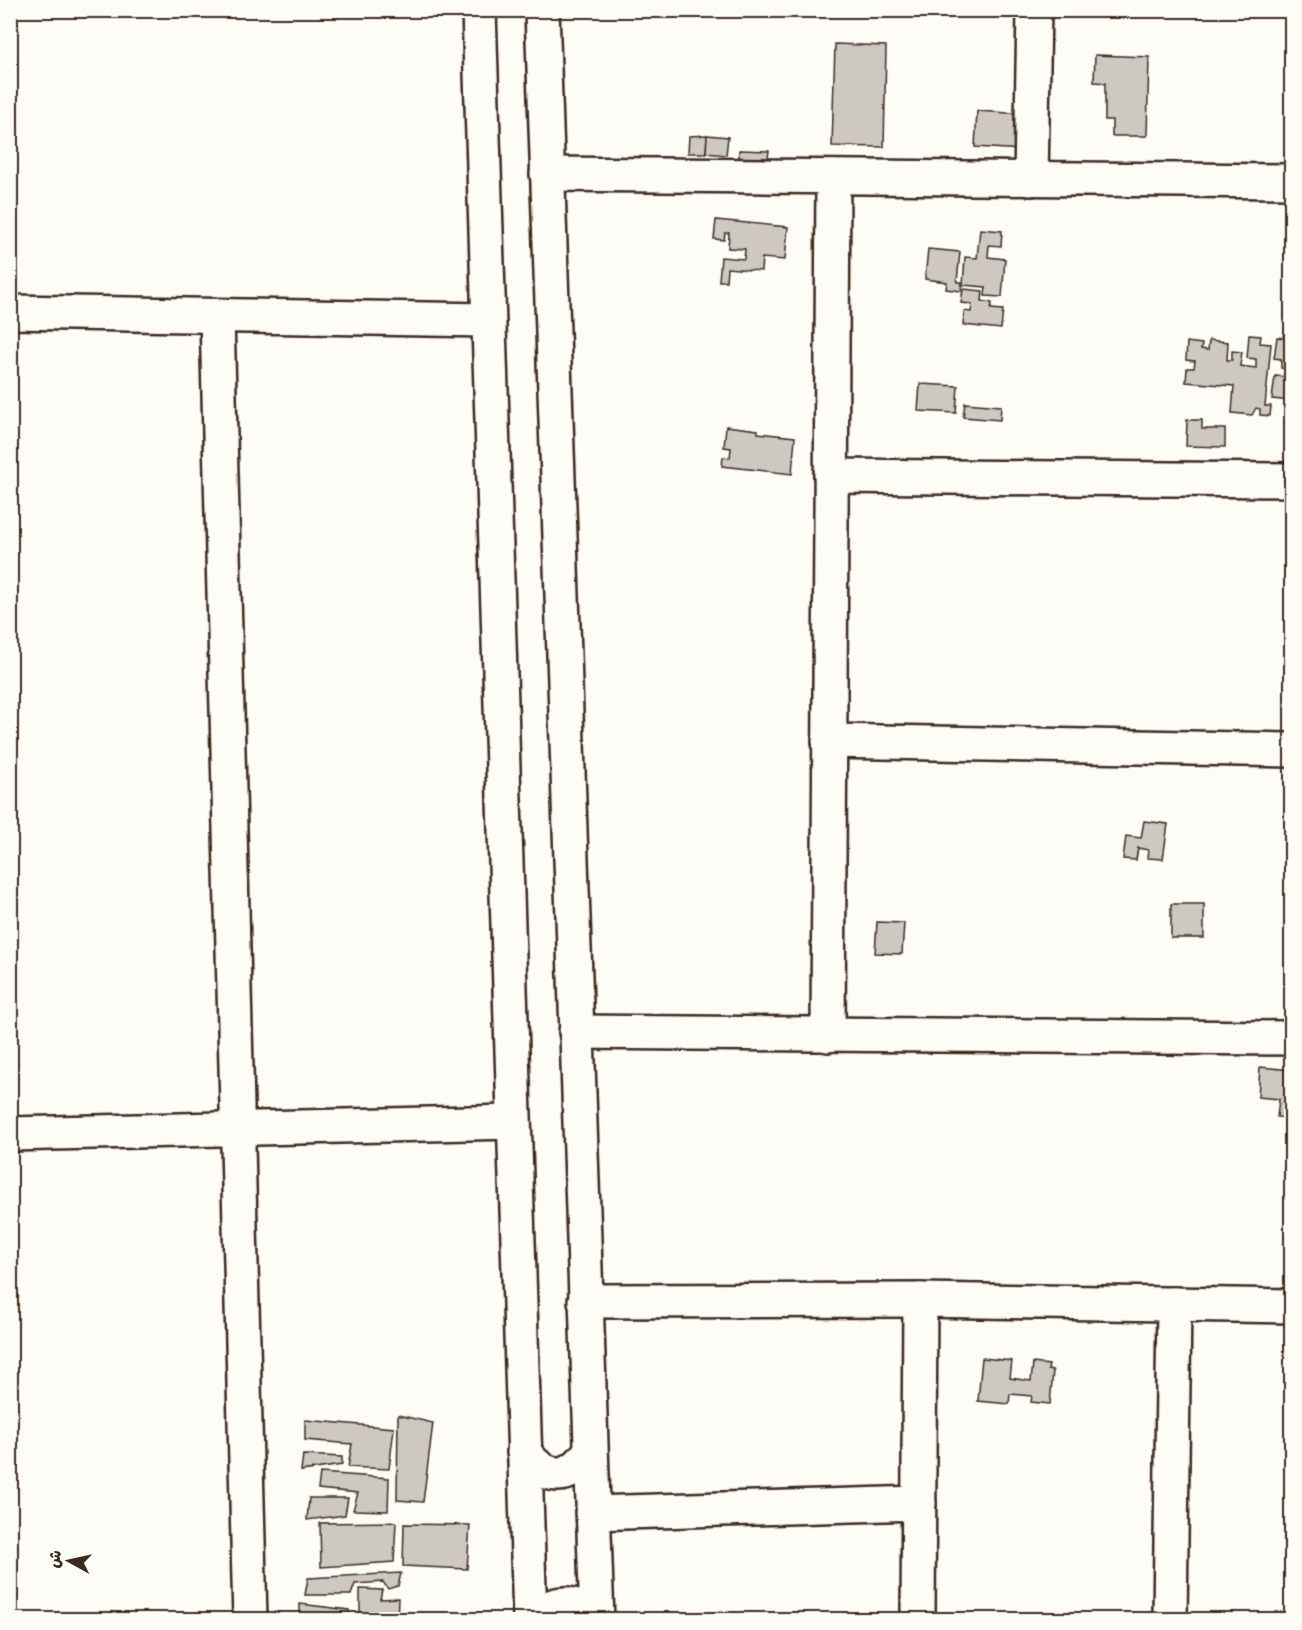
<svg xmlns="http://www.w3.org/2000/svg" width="1302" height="1630" viewBox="0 0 1302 1630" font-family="Caveat,'Playpen Sans Arabic',sans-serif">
<rect width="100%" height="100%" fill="#fdfcf7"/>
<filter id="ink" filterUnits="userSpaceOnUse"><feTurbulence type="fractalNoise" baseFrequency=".0167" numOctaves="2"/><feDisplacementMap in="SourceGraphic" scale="12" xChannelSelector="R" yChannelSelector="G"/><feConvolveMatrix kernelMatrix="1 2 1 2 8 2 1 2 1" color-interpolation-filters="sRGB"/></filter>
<g filter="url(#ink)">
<g fill="#cdc8c2" stroke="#3b2a1e" stroke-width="1.5">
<path d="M835 44 886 46 884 147 832 146Z"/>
<path d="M1095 55 1149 57 1147 136H1112V120H1105V83L1094 82Z"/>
<path d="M977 111 1025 114 1022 150 975 147Z"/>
<path d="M707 135 706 153H688L689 136Z"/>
<path d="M707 135 728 137 726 155 706 153Z"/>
<path d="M739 150 769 151 767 164 739 162Z"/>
<path d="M716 220 788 227 785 260 762 258 761 271 727 268 726 281H719L721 257 744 259 745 249 728 248 729 233H725L724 240 714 239Z"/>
<path d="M980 229 1002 231 1001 246 989 245 988 257 1005 259 1002 297 985 296 986 287 963 285 965 257 977 258Z"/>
<path d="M928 249 960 252 957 282H962L961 291 946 289 947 282 925 279Z"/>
<path d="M963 289 983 291 982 301 992 303 991 309 1003 310 1001 329 963 325 964 311 971 312 972 304 961 303Z"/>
<path d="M1249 335 1261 336 1260 343 1271 344 1265 406H1271L1270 416 1260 415V409L1256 408 1252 415 1232 413 1234 386 1186 382 1187 368H1194L1195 361 1186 360 1187 342 1202 344 1201 349 1208 350 1209 340 1228 342 1227 360H1232V351L1242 352 1240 366 1256 368V359L1247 358Z"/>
<path d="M1277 337 1291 339 1292 369 1281 368V359L1274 358Z"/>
<path d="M1275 376 1292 377V401L1272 399Z"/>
<path d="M920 384 958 386 956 413 918 411Z"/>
<path d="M965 403 1001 406 1000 420 963 417Z"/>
<path d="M1187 420H1202V429H1225V447L1186 446Z"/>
<path d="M726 426 758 430V433L795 437 792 474 722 466 723 457 730 458 731 448 724 447Z"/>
<path d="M1144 821 1168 824 1163 859 1147 858 1148 850 1138 848 1136 860 1123 859 1126 836 1141 838Z"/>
<rect x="1171" y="904" width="33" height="34"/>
<path d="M877 922 904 923 902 954 875 953Z"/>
<path d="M1260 1067 1292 1070V1118L1277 1117 1279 1099 1258 1097Z"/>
<path d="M982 1358 1012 1361 1010 1378 1031 1381 1033 1363 1049 1365 1048 1370 1053 1371 1050 1404 1031 1402 1032 1396 1010 1394 1009 1404 978 1401Z"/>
<path d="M398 1415 433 1423 423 1502 397 1500Z"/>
<path d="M305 1420 394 1428 389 1469 348 1467 352 1444 305 1440Z"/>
<path d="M303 1455 342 1457V1465L301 1471Z"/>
<path d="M320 1473 389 1478 388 1511 353 1510 358 1493 318 1489Z"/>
<path d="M309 1498H348L345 1515 307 1520Z"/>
<path d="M396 1522 394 1562 321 1567 320 1523Z"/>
<path d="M404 1524 470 1525 467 1569 403 1566Z"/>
<path d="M401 1573 398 1586 388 1589 383 1582 355 1584 351 1595H305L308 1578Z"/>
<path d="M360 1589 382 1590 380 1599 398 1598 397 1620 360 1616Z"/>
<path d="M300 1604 349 1610 348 1619 300 1620Z"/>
</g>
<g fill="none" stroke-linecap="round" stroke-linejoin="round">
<defs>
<g id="minor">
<path d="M547 174 1292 181"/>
<path d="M1031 179 1034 10"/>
<path d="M10 312 488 320"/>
<path d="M217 316 250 1620"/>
<path d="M831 476 1292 480"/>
<path d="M829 741 1292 750"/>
<path d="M576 1032 1292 1038"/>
<path d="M828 1035 833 177"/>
<path d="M10 1134 513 1122"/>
<path d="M585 1301 920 1300 1292 1306"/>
<path d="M592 1513 919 1503"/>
<path d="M918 1620 920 1300"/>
<path d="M1170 1620 1174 1304"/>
</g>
<g id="tertiary">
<path d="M479 10 530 1620"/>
<path d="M542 10 597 1620"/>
<path d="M524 1452C546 1481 570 1482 590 1451"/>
<path d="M535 1620C550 1599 578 1598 592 1620"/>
</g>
</defs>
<use href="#minor" stroke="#3b2a1e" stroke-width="38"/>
<use href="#tertiary" stroke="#3b2a1e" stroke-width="38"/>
<use href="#minor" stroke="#fdfcf7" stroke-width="33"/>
<use href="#tertiary" stroke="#fdfcf7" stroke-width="33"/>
</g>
</g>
<rect width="1302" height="1630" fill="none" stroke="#fdfcf7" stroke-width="36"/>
<rect x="18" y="18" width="1266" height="1594" fill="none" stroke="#3b2a1e" stroke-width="2" filter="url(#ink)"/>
<g transform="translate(69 1561) rotate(278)" stroke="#fdfcf7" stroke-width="4.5" paint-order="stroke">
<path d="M0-4.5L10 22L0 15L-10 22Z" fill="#3b2a1e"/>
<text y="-9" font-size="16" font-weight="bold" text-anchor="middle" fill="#3b2a1e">ش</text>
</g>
</svg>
